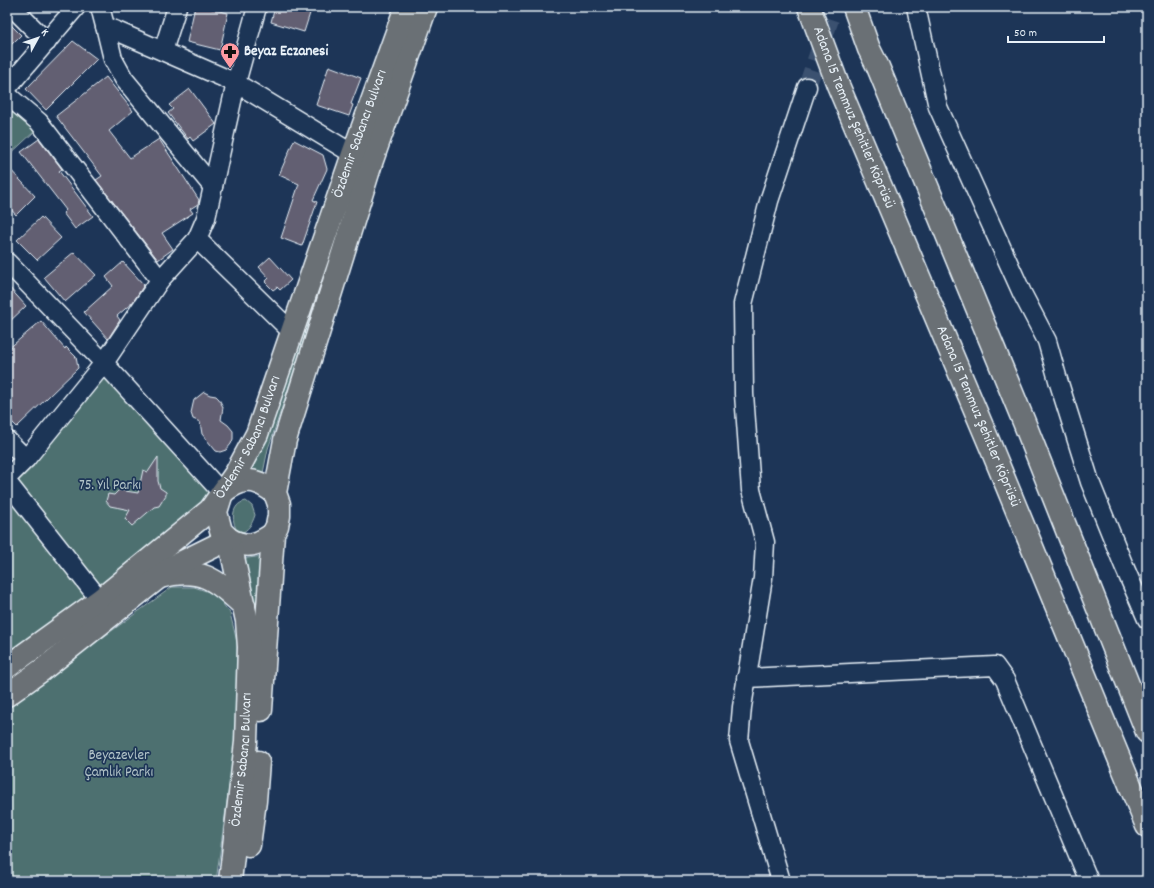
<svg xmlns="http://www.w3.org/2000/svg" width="1154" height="888" font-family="Dekko,sans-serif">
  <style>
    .green { fill: #4e6f70; stroke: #9bb0b4 }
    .building { fill: #625e72; stroke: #e8f1f8 }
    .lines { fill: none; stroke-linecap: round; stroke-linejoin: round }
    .minor-tunnel { stroke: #3b516f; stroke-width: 18; stroke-dasharray: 18 9; stroke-linecap: butt }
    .minor-casing { stroke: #e8f1f8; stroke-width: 21 }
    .major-casing { stroke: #e8f1f8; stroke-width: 25 }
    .highway-casing { stroke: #e8f1f8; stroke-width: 25 }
    .minor { stroke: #1d3557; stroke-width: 18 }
    .major { stroke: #6a7074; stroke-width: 22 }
    .highway { stroke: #6a7074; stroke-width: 22 }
    .labels { text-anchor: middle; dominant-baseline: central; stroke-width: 3.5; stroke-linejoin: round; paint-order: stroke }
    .poi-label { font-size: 15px; font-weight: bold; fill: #e8f1f8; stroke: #1d3557; text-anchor: start }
    .street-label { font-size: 15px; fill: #e8f1f8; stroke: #1d3557 }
    .park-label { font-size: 15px; fill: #b2c4c8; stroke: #1d3557 }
  </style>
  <rect width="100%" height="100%" fill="#1d3557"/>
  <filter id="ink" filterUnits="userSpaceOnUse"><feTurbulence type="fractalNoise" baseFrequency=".025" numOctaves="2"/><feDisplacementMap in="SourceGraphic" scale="8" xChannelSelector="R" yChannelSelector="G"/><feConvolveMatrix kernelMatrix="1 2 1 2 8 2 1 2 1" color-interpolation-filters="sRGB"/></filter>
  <g filter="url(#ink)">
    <g class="green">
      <path d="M7,97l28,34 -28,26z"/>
      <path d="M374,117l-39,130 -67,202 -6,29 -15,-4z"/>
      <path d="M104,363l118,130 -215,174v-189z"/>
      <path d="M246,501l6,5 3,9c-3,9 -6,15 -16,19 -8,-11 -9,-30 7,-33z"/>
      <path d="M263,556l-17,251 -5,-248z"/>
      <path d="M172,587h22l21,7 15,19 7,29 -1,95 -20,144h-209v-174z"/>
    </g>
    <g class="building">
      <path d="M195,7h9l24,6 -8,37 -33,-8z"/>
      <path d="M275,7h37l-8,25 -33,-10z"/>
      <path d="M7,21l14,14 -14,14z"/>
      <path d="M73,41l24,18 -51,51 -20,-21z"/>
      <path d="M329,66l32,12 -10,26 2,1 -4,11 -33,-11z"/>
      <path d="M106,77l27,34 -24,20 21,27 29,-19 40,61 -1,4 -8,5 3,4 -31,20 11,16 -15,11 -62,-80 6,-4 -46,-60z"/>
      <path d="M190,89l26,35 -23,17 -3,-4 -2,2 -20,-26 5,-4 -4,-4z"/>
      <path d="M39,139l23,30 -3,2 34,45 -18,13 -12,-16 3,-3 -45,-58z"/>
      <path d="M294,140l29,15 4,14 -14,31 4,2 -15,44 -21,-8 18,-54 -20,-9z"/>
      <path d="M7,166l28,30 -19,19 -9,-10z"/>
      <path d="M41,217l20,21 -24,22 -20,-20z"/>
      <path d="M74,252l22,23 -31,27 -21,-25z"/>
      <path d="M270,257l21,23 -11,10 -3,-3 -4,3 -8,-8 4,-4 -10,-11z"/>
      <path d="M123,262l21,23 -11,17 -16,14 3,4 -12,19 -24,-27 29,-26 -7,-9z"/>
      <path d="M7,285l19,21 -19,18z"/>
      <path d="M41,321l24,28 1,-2 10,10 2,11 -61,59 -10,-10v-67z"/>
      <path d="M204,392l6,3 6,1 3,3 4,8 -2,13 7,5 5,6v8l-2,5 -5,6 -6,2 -4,-1 -14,-17 -2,-12 -7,-3 -2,-6 2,-9 1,-4z"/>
      <path d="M158,457v24l2,7 6,4v3l-7,11 -5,1 -22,19 -7,-7 5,-9 -20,-4 -4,-5 2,-7 6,1 5,-5 19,3 5,-23 5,2z"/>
    </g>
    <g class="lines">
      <path class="minor-tunnel" d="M807,87l27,-80"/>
      <defs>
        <g id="minor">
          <path d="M12,7l35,35"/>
          <path d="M100,7l5,19 131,57 117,71"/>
          <path d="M916,7l22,100 84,186 25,48 11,39 32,102 34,84 23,53"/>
          <path d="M105,26l8,33 11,20 89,108"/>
          <path d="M163,51l14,-44"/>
          <path d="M7,88l69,-81"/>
          <path d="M7,95l32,27 121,158"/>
          <path d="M197,239l95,93"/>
          <path d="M7,262l97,101 118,130"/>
          <path d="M7,440l19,19"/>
          <path d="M7,478l19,-19 78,-96 56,-83 37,-41 9,-21 30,-135 21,-76"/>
          <path d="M7,482l93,118"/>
          <path d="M746,678l249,-12 10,14 84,201"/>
          <path d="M781,881l-42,-140 3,-34 21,-129 2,-36 -14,-52 -7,-96 -1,-90 26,-103 38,-114"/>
        </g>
        <g id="major">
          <path id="s1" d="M809,7l29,78 152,360 157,381"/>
          <path d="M854,7l15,42 9,18 146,355 123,310"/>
          <path d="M223,492c20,-15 32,-15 52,1"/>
          <path d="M229,539c18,10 28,6 44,-5"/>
          <path d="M160,577c40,-11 56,2 84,29"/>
          <path d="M261,710l12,-176 4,-8 2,-10v-12l-4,-11 10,-53 87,-280 54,-153"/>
          <path d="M249,845l6,-44 3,-39"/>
          <path id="s2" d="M230,881l16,-139 3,-95 -2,-26 -18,-82 -8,-8 -5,-19 6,-19 14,-20 21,-39 96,-280 53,-147"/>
        </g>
        <g id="highway">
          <path d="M7,667l93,-67 110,-90 12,-17"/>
          <path d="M7,695l35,-25 130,-103 57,-28"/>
        </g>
      </defs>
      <use href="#minor" class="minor-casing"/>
      <use href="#major" class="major-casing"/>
      <use href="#highway" class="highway-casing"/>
      <use href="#minor" class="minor"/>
      <use href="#major" class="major"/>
      <use href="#highway" class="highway"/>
    </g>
  </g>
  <defs>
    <symbol id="pharmacy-pin" viewBox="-11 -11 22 30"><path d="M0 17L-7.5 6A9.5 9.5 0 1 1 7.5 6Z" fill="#ff9aa2" stroke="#1d3557"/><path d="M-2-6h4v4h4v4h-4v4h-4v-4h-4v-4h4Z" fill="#111"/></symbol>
  </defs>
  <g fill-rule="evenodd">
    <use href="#pharmacy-pin" x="219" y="41" width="22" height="30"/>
  </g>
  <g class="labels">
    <g class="poi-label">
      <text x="244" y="52">Beyaz Eczanesi</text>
    </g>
    <g class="street-label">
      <text stroke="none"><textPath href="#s1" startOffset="119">Adana 15 Temmuz Şehitler Köprüsü</textPath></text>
      <text stroke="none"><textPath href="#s2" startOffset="782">Özdemir Sabancı Bulvarı</textPath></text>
      <text stroke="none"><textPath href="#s1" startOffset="443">Adana 15 Temmuz Şehitler Köprüsü</textPath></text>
      <text stroke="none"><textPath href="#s2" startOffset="458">Özdemir Sabancı Bulvarı</textPath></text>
      <text stroke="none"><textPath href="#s2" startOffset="122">Özdemir Sabancı Bulvarı</textPath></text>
    </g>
    <g class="park-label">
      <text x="110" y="486">75. Yıl Parkı</text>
      <text x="119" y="756">Beyazevler<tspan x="119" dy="17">Çamlık Parkı</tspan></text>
    </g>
  </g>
  <rect width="1154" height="888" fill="none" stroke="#1d3557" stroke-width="24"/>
  <rect x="12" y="12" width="1130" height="864" fill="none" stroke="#e8f1f8" stroke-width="1.5" filter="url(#ink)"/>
  <g transform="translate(38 38) rotate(50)" stroke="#1d3557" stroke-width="3" paint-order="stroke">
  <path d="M0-3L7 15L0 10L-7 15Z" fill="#e8f1f8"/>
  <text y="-6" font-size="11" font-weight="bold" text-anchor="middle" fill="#e8f1f8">K</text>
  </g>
  <path d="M1008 36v6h96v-6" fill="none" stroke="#e8f1f8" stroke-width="2"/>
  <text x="1014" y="36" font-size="12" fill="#e8f1f8" stroke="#1d3557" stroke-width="3" paint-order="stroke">50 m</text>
</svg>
